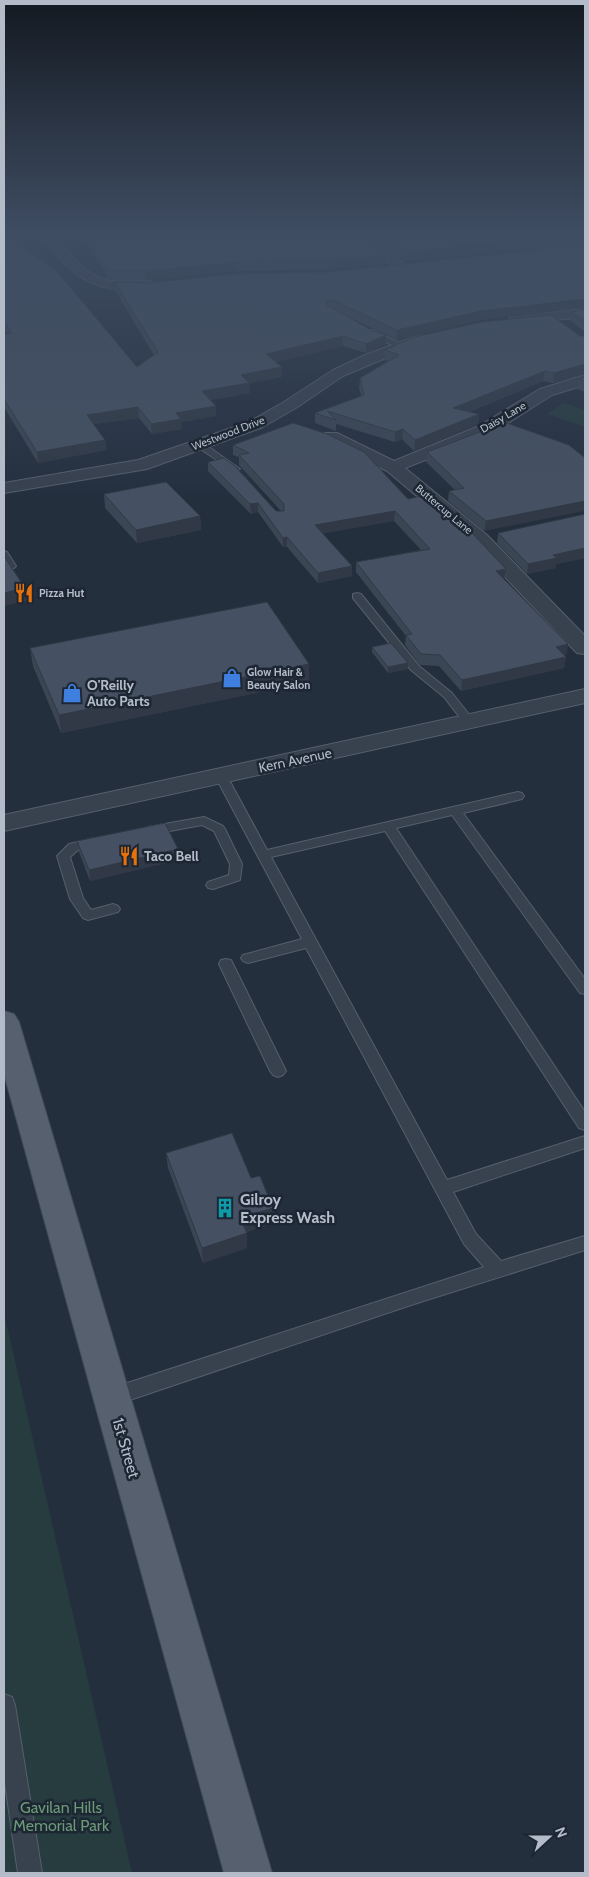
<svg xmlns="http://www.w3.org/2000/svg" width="589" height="1877" font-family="Cabin,sans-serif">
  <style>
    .green { fill: #263c3f }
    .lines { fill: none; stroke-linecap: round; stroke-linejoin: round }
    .service-casing { stroke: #565f6c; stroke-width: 2 }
    .minor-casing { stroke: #565f6c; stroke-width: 2 }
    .tertiary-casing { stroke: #565f6c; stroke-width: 2 }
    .primary-casing { stroke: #414a57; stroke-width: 2 }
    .service { fill: #38414e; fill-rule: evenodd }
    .minor { fill: #38414e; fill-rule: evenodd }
    .tertiary { fill: #38414e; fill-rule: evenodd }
    .primary { fill: #56606e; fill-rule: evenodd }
    .wall { fill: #3b4654; fill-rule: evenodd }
    .shaded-wall { fill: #303945 }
    .building { fill: #455162; stroke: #303945 }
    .labels { text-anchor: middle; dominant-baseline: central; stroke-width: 5; stroke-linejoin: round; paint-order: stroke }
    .far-street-label { font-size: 11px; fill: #b4bcc9; stroke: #1d2633 }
    .far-poi-label { font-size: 11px; font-weight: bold; fill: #b4bcc9; stroke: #1d2633; text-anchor: start }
    .poi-label { font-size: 14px; font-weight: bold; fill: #b4bcc9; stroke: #1d2633; text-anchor: start }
    .street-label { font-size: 14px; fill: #b4bcc9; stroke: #1d2633 }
    .near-poi-label { font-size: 16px; font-weight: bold; fill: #b4bcc9; stroke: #1d2633; text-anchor: start }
    .near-street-label { font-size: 16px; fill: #b4bcc9; stroke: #1d2633 }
    .near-park-label { font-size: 16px; fill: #6b9a76; stroke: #1d2633 }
  </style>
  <rect width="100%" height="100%" fill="#242f3e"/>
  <g class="green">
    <path d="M564,403l21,7v17l-38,-13z"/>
    <path d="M4,1313l128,560h-128z"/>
  </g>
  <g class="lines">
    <defs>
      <g id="service">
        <path d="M366,330h6l32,15 -7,2 -31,-13z"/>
        <path d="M196,442h6l38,27 -7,2 -37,-25z"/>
        <path d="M4,551l3,1 9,14 -2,2 -3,1c-8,-2 -8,-11 -7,-18z"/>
        <path d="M357,593l4,1 58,72 33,27 23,29 -2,2h-8l-21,-27 -33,-27 -58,-72v-4z"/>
        <path d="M221,772l6,4 40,74 251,-58 4,1 2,3 -2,3 -59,14 122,166v15l-5,-1 -128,-178 -56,13 189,284v18l-6,-2 -194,-297 -114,26 176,323 138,-44v12l-132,44 23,42 25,27 84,-25v14l-174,55 -299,101 -7,-3 -2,-6 2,-6 7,-3 372,-121 -20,-23 -158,-296 -58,15 -5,-2 -2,-3 2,-3 59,-16 -87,-163z"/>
        <path d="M204,817l19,9 2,3 17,35 -2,16 -27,9 -5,-1 -2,-3 2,-3 21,-7 1,-11 -16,-33 -12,-6 -54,10 -6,-4 6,-4z"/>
        <path d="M95,838l6,4 -2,3 -21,5 -8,7 13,41 8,12 22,-6 5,2 2,3 -2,3 -30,8 -5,-2 -13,-19 -13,-43 12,-12z"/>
        <path d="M226,959l5,1 2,4 53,107 -3,4 -5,2 -5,-2 -3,-4 -51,-107 2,-4z"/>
        <path d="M4,1694l8,3 3,8 27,168h-24l-14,-96z"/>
      </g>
      <g id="minor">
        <path d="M43,237h12c14,16 29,37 51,43 12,4 47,-3 54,5 -5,6 -15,5 -22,5 -45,3 -70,-17 -95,-53z"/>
        <path d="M357,237h13l40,31 -2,3h-10z"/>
        <path d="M520,237h14l24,16 -6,4 -5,-1z"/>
        <path d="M585,309v8l-70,7 -5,-1 -2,-3 2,-3 5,-1z"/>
        <path d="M419,335l5,1 2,3 -2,3 -81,34 -47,32 -35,20 -114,41 -143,24v-10l134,-23 111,-38 35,-20 49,-32 32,-15z"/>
        <path d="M585,375v10l-33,10 -61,39 -86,34 82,67 98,101v18l-8,-1 -104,-110 -86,-72 -62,-30 -2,-4 2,-4h12l57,28 85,-35 61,-37z"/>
      </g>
      <path id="tertiary" d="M585,689v14l-581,128v-16z"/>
      <path id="primary" d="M4,1011l10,3 5,8 253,851h-48l-220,-799z"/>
    </defs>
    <use href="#service" class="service-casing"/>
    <use href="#minor" class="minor-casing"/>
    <use href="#tertiary" class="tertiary-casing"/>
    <use href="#primary" class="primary-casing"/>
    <use href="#service" class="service"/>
    <use href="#minor" class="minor"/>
    <use href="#tertiary" class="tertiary"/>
    <use href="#primary" class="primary"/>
  </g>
  <g class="wall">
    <path d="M4,236l133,131 17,-12 -38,-63 -1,-10 32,1 183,-11 151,48 -84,20 -11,-5v9l-20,9 -23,-7 -67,16 6,5v10l-33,6 1,10 -40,7 6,6v10l-35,6 1,7 -30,5 -13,-16 -45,6 11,16 1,10 -68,13 -34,-56v-73h3l-3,-6zM344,315l28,13 14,7 -15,-5z"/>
    <path d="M77,236h287l23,19 -1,9 -56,5 -93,2 -90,9h-29l-10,-1 -21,-37 -6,1z"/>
    <path d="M372,236h213v7l-179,18z"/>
    <path d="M585,309v23l-14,-11 1,-9z"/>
    <path d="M580,336h5v38l-32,9 -10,-2 -74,31 10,2 -1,10 -64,27 -12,-12 -7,3 -59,-18v7l-21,-8v-10l46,-17 -2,-8 1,-10 28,-17 -4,-1 1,-10z"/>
    <path d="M585,377v15l-8,-3 1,-10z"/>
    <path d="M233,445l175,54 98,70 -2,10 63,75 -3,1 2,2 -2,11 -103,23 -22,-25 -19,-1 -15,-20 1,-9 -50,-64v-10l65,-12 -27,-29 -71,12 29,43 -34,7 -31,-36h-4l-25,-35 -7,2 -43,-43v-9l68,49h5l-42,-46v-8l-6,-2z"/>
    <path d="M427,452l158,6 -101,73 -36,-30 1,-10 6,-1 -29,-28z"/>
    <path d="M104,494l96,22 1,14 -64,13 -32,-35z"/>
    <path d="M585,514v44l-29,6 -1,4 -28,6 -30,-31 1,-10z"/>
    <path d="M372,647l36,22 -20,4 -16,-21z"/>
    <path d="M30,648l279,16v18l-248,51 -28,-67z"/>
    <path d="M77,841l101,8v11l-88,21 -11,-29z"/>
    <path d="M166,1153l85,25 23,45 -28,9 1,16 -44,15 -35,-95z"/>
  </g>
  <g class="shaded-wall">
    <path d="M80,236h6l1,6 -6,1z"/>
    <path d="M557,236h28v6l-179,19v-9z"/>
    <path d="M387,255l-1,9 -56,5v-9z"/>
    <path d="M237,262v9l-90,9 -1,-9z"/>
    <path d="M585,299v9l-104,12 -84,20v-10l84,-19z"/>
    <path d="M386,335v9l-20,9v-9z"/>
    <path d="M343,336v10l-76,18 -1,-10z"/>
    <path d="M585,364v10l-32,9 1,-10z"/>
    <path d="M282,367v10l-33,6 1,10 -48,8v-10l39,-16z"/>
    <path d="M545,371l-2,10 -90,37v-10z"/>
    <path d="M216,406v10l-35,6 1,7 -30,5 -1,-10 25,-11z"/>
    <path d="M138,407l1,11 -51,7 -1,-10z"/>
    <path d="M479,414l-1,10 -64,27 1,-11z"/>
    <path d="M403,429l-1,10 -7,3v-10z"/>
    <path d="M105,440l1,10 -68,13 -1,-11z"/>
    <path d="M585,501v10l-101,20 2,-10z"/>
    <path d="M258,503v9l-7,2 -1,-10z"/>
    <path d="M395,511l-1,10 -79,14v-10z"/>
    <path d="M200,516l1,14 -64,13 -1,-13z"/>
    <path d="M287,537v10h-4v-9z"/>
    <path d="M585,548v10l-29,6 -1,4 -28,6 1,-10 25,-9z"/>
    <path d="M352,566v10l-34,7v-10z"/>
    <path d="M506,569l-2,10 -9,2 1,-10z"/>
    <path d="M25,588l2,13 -23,5v-13z"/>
    <path d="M568,644l-1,10 -13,3 2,-10z"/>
    <path d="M566,657l-2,11 -103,23 1,-11z"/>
    <path d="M408,663v6l-20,4v-6z"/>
    <path d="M309,664v18l-248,51 -2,-18z"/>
    <path d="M178,849v11l-88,21 -1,-11z"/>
    <path d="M273,1208l1,15 -33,10 -1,-15z"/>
    <path d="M247,1233v15l-44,15 -1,-15z"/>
  </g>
  <g class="building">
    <path d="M4,236h2l49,33 82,98 21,-15 -43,-70 32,1 90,-9 93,-2 255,-27v54l-104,12 -84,19 -64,-30h-5l-2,2 1,3 44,25 15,5 -20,9 -23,-8 -77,18 16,13 -41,8 8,8 -47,8 14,15 -40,7 5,6 -30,5 -13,-17 -51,8 18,25 -68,12 -33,-53v-65l8,-1 -8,-12z"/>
    <path d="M87,236h277l23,19 -57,5 -93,2 -91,9h-29l-9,-1z"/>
    <path d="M384,236h173l-151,16z"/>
    <path d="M585,309v12l-13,-9z"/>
    <path d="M551,315l29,21h5v28l-31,9 -9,-2 -92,37 26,6 -64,26 -12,-11 -8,3 -68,-21 9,9 -21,-7 49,-18 -4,-17 39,-23 -14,-5 29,-13 68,-15z"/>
    <path d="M585,377v4l-7,-2z"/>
    <path d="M501,421l68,24 16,13v43l-99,20 -37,-30 15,-3 -37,-36 66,-25z"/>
    <path d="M293,423l34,11 37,18 44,47 17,-4 48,39 33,35 -10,2 72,73 -12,3 10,10 -104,23 -22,-25 -19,-1 -15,-19 6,-1 -56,-72 74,-13 -35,-38 -80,14 37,41 -34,7 -31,-36 -4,1 -25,-35 -8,1 -42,-42 16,-4 10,7 42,46h8v-7l-45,-49 10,-2 -16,-8z"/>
    <path d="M166,482l34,34 -64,14 -32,-36z"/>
    <path d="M585,514v34l-32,7 4,3 -29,6 -30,-31z"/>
    <path d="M4,556l21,32 -21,5z"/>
    <path d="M267,602l42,62 -250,51 -29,-67z"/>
    <path d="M391,643l17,20 -20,4 -16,-20z"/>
    <path d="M165,823l13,26 -89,21 -12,-29z"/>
    <path d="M232,1133l19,45 9,-2 13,32 -33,10 7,15 -45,15 -36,-95z"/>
  </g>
  <linearGradient id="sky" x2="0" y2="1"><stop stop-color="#141a22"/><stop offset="0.47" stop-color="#3f4d63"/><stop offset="1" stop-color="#3f4d63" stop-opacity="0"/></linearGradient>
  <rect width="589" height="499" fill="url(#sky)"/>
  <defs>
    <symbol id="restaurant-bare" viewBox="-9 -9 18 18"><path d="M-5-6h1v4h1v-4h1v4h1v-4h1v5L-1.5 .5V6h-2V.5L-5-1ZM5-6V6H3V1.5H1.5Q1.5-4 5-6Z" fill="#e8710a" stroke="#1d2633" stroke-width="2.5" paint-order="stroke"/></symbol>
    <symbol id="shop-bare" viewBox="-9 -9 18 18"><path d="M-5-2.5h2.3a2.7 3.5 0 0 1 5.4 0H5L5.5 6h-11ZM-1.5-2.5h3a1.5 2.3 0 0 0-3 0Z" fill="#3f7fe0" stroke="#1d2633" stroke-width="2.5" paint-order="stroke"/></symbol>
    <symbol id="building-bare" viewBox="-9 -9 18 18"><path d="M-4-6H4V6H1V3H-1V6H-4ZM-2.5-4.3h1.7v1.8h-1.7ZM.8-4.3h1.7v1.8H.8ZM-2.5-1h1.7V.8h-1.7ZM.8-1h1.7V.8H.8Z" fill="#0f9aa8" stroke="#1d2633" stroke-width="2.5" paint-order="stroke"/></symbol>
  </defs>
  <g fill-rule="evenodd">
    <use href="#restaurant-bare" x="10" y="579" width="28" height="28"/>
    <use href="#shop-bare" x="218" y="664" width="28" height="28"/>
    <use href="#shop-bare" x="58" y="679" width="28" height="28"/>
    <use href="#restaurant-bare" x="115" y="842" width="28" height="28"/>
    <use href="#building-bare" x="211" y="1194" width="28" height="28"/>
  </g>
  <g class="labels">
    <g class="far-street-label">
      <text transform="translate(503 417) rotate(-30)">Daisy Lane</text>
      <text transform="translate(228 433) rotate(-21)">Westwood Drive</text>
      <text transform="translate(444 509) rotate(40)">Buttercup Lane</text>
    </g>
    <g class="far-poi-label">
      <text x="39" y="593">Pizza Hut</text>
      <text x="247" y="672">Glow Hair &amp;<tspan x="247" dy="13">Beauty Salon</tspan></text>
    </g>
    <g class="poi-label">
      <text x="87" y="685">O'Reilly<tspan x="87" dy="16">Auto Parts</tspan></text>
      <text x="144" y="856">Taco Bell</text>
    </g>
    <g class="street-label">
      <text transform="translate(295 760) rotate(-12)">Kern Avenue</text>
    </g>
    <g class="near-poi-label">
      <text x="240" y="1199">Gilroy<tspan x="240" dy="18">Express Wash</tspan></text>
    </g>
    <g class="near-street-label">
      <text transform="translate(126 1448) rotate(74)">1st Street</text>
    </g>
    <g class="near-park-label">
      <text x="61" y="1807">Gavilan Hills<tspan x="61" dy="18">Memorial Park</tspan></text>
    </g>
  </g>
  <rect width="589" height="1877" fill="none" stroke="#b4bcc9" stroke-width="10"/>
  <g transform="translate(549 1837) rotate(69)" stroke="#1d2633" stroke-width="4" paint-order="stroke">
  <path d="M0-4L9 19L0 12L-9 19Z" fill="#b4bcc9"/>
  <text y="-8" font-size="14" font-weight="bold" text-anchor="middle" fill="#b4bcc9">N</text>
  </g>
</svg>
